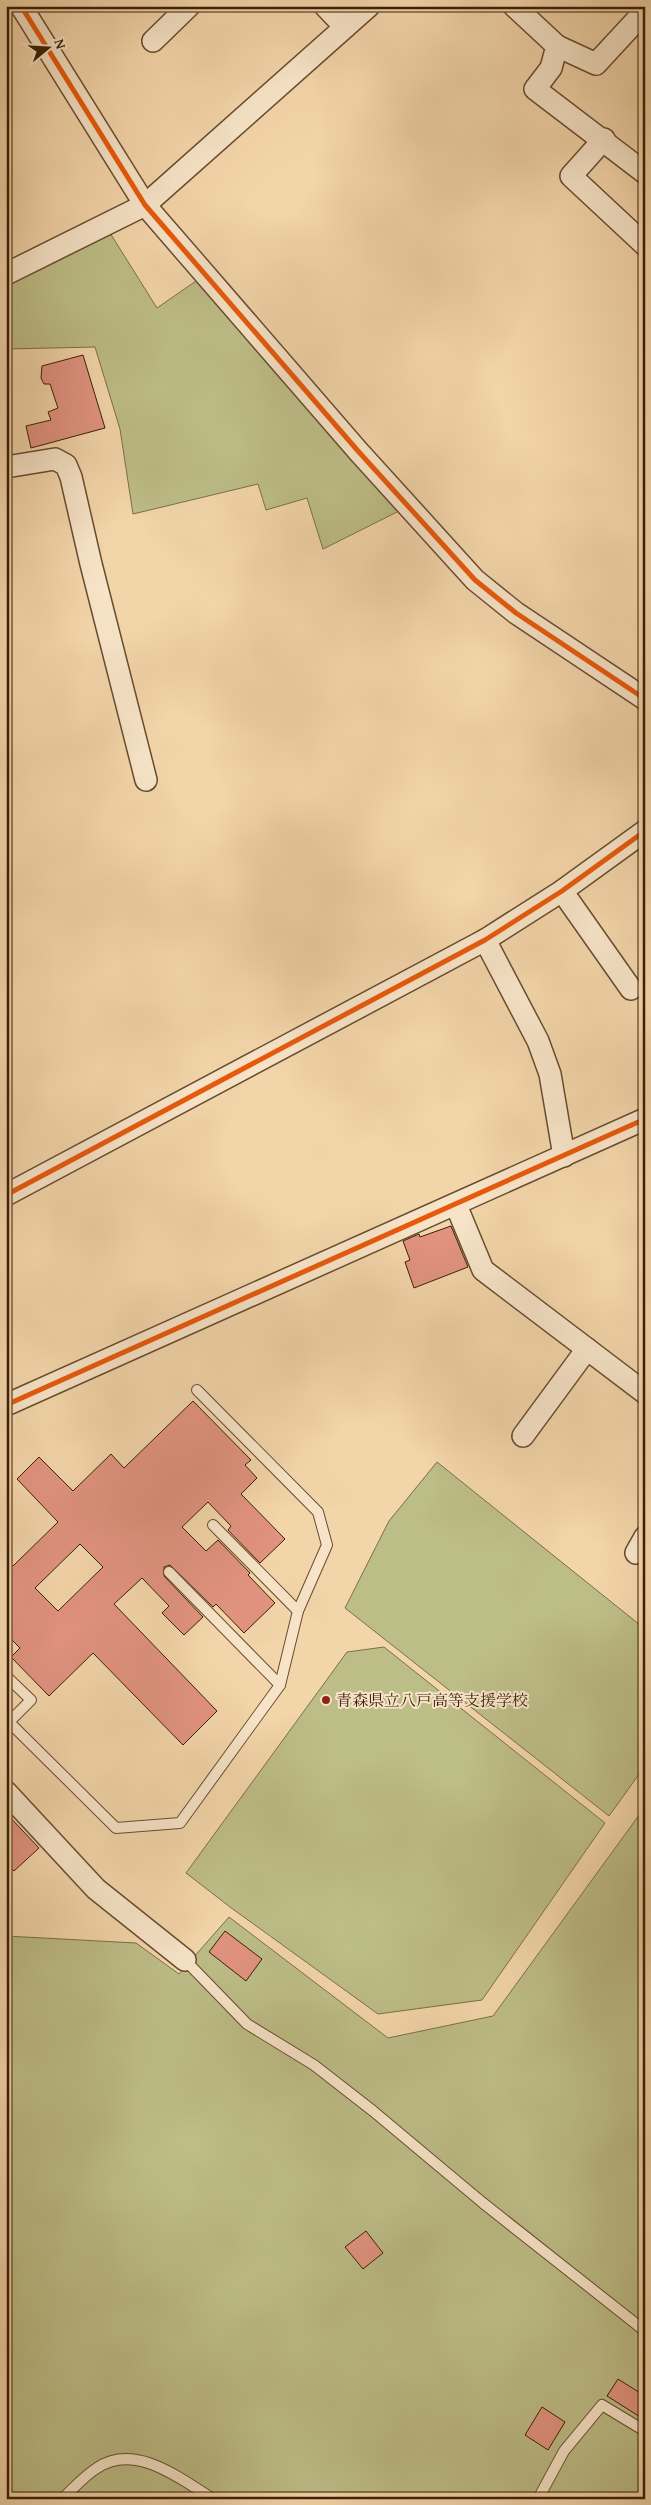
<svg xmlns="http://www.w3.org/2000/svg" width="651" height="2505" font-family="'Gentium Book Plus','Noto Serif JP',serif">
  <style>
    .green { fill: #bdbd87; stroke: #7c6e46 }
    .building { fill: #e19380; stroke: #3a1f05; fill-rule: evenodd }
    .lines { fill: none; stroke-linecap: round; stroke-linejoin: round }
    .service-casing { stroke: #684c2e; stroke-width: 12 }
    .minor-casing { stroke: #684c2e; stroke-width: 24 }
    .service { stroke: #f7e4c8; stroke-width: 10 }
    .minor { stroke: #f7e4c8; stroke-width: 21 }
    .cycleway-casing { stroke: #f7e4c8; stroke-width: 8 }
    .cycleway { stroke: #e8590c; stroke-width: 5 }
    .poi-dot { fill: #8f2418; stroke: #f7e4c8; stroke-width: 2 }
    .labels { text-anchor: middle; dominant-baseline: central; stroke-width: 4; stroke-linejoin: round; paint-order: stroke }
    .poi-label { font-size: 16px; fill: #3a1f05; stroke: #f7e4c8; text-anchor: start }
  </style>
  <rect width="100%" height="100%" fill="#f3d5aa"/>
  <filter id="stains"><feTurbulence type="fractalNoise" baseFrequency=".004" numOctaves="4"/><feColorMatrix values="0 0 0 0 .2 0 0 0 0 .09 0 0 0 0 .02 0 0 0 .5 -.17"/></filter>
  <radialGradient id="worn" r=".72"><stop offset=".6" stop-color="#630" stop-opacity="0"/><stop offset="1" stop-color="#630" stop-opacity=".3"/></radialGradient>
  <g class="green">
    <path d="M110,233l47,75 39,-27 207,228 -80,40 -16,-51 -41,12 -8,-26 -125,30 -13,-85 -25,-82 -89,2v-68z"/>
    <path d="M437,1462l208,167v137l-36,50 -264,-208 44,-87z"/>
    <path d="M384,1647l221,176 -123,177 -104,14 -148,-107 -44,-34 161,-221z"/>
    <path d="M645,1807v692h-639v-563l130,7 43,31 50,-57 159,121 105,-22z"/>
  </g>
  <g class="building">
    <path d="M83,355l22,73 -74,20 -5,-22 25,-6 -3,-8 10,-4 -8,-24h-6l-3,-6 1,-12z"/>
    <path d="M451,1226l17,41 -54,21 -9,-26 5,-2 -7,-19 16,-7 1,3z"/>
    <path d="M193,1401l58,59 -6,5 12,13 -16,16 44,45 -25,24 -32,-33 3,-4 -23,-24 -26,25 24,24 12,-11 32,33 -2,2 27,28 -31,30 -28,-29 -3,3 -43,-42 -6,2v9l39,41 -19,18 -22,-22 7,-7 -27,-28 -28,26 103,107 -34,34 -90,-92 -44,43 -38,-39 9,-9 -14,-14v-75l7,7 45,-44 -41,-43 22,-22 34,34 38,-37 13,14zM80,1544l23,23 -45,44 -23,-23z"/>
    <path d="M6,1813l33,35 -25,23 -8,-8z"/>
    <path d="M225,1931l37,28 -16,22 -37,-29z"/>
    <path d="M366,2231l17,22 -20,16 -18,-22z"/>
    <path d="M618,2379l27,17v24l-38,-24z"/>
    <path d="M542,2407l23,15 -17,28 -23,-15z"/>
  </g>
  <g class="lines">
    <defs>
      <g id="service">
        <path d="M213,1525l85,86"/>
        <path d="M169,1572l111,113"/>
        <path d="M6,1676l25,24 -25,25"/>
        <path d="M9,1722l107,106 64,-5 100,-138 18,-74 29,-66 -9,-33 -121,-122"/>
        <path d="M185,1960l62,64 67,41 59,46 110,92 162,128"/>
        <path d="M62,2499c11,-10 22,-23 35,-31 38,-26 84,11 116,31"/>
        <path d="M538,2499l26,-48 38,-46 43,26"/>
      </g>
      <g id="minor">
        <path d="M21,6l124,199 213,246 117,129 41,33 129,86"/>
        <path d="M325,6l20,21"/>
        <path d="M514,6l43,40 -6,22 -16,21 110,84"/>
        <path d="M153,41l36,-35"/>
        <path d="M557,46l39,18 49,-53"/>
        <path d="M604,139l-33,37 74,69"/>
        <path d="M6,274l139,-69 224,-199"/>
        <path d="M6,467l49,-8 11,6 5,12 20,87 55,216"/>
        <path d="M562,891l69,98"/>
        <path d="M485,940l53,101 12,33 14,82"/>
        <path d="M6,1195l479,-255 77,-49 83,-60"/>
        <path d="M456,1205l27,65 162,123"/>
        <path d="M6,1405l639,-286"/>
        <path d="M523,1436l64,-87"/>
        <path d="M636,1553l9,-16"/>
        <path d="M6,1792l90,97 89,71"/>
      </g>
    </defs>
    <use href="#service" class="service-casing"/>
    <use href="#minor" class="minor-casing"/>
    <use href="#service" class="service"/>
    <use href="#minor" class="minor"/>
    <defs>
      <g id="cycleway">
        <path d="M21,6l124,199 213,246 117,129 41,33 129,86"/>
        <path d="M6,1195l479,-255 77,-49 83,-60"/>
        <path d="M6,1405l639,-286"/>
      </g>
    </defs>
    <use href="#cycleway" class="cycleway-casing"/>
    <use href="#cycleway" class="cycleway"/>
  </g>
  <circle class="poi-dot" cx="326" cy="1700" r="5"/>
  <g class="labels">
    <g class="poi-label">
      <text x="336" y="1700">青森県立八戸高等支援学校</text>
    </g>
  </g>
  <rect width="651" height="2505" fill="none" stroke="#f3d5aa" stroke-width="25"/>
  <rect x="8" y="8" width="636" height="2490" fill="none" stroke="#3a1f05" stroke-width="2.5"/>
  <rect x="12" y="12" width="626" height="2480" fill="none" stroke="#3a1f05"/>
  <g transform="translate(48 48) rotate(72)" stroke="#f7e4c8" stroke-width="4" paint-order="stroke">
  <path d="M0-4L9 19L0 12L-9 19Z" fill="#3a1f05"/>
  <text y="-8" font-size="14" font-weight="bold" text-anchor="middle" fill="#3a1f05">N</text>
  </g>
  <rect width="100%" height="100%" filter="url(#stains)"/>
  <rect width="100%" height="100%" fill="url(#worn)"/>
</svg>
